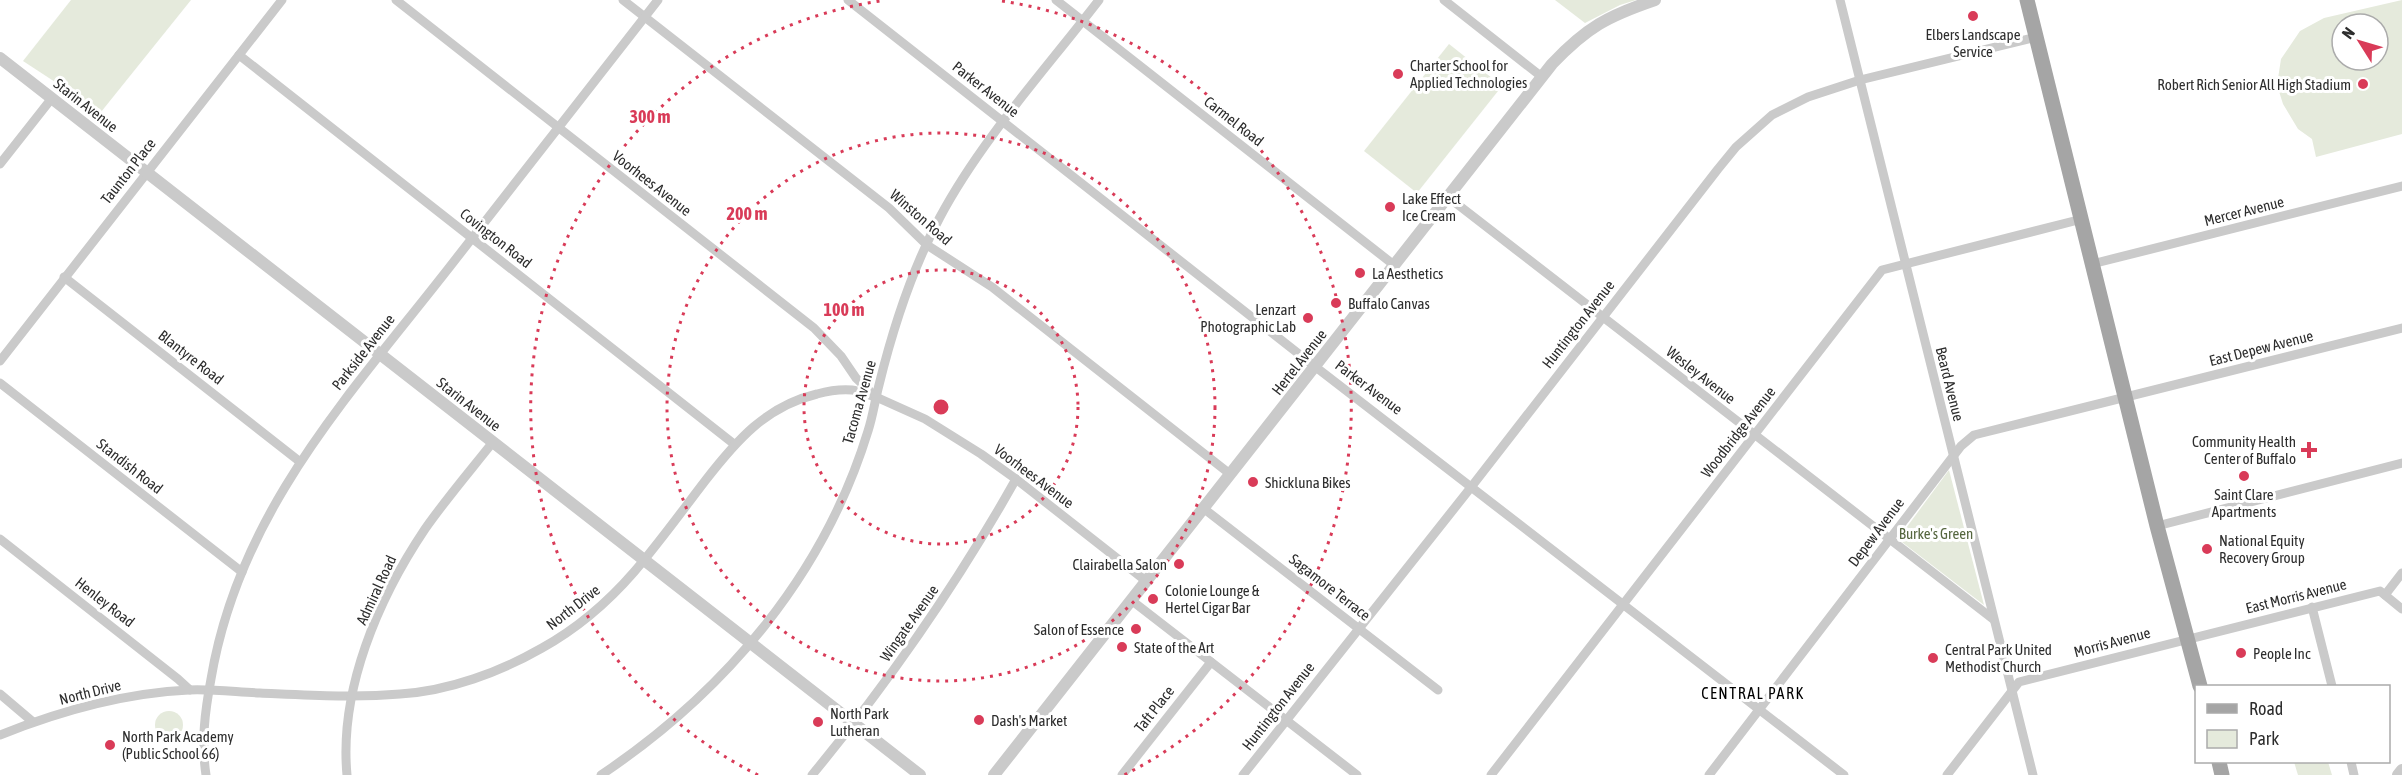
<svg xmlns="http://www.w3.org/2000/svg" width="2402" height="775" font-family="'Asap Condensed',sans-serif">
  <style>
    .green { fill: #e5eadc; fill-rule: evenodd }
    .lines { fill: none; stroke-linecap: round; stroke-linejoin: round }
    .minor { stroke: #cacaca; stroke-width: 9 }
    .tertiary { stroke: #cacaca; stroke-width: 12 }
    .primary { stroke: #a5a5a5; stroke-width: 15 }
    .ring { fill: none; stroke: #d93b58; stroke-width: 3; stroke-dasharray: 3 6 }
    .poi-dot { fill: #d93b58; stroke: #fff; stroke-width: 2 }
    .labels { text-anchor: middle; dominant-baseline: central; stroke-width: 6; stroke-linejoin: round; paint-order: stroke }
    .poi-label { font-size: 15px; fill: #2d2d2d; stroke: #fff; text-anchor: start }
    .street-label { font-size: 15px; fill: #2d2d2d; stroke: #fff }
    .park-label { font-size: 15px; fill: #55663e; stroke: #fff }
    .neighbourhood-label { font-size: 16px; letter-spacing: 1.5px; fill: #000; stroke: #fff }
    .centre { fill: #d93b58; stroke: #fff; stroke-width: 3 }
    .ring-label { font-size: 18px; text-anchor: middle; font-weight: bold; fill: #d93b58; stroke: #fff; stroke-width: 6; stroke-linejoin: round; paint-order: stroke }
  </style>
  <rect width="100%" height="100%" fill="#fff"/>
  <g class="green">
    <path d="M71,0h120l-90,112 -78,-51z"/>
    <path d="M1555,0h81l-16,5 -35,18z"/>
    <path d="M2402,0v134l-86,23 -4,-18 -14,-10 -15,-25 -6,-19 4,-26 19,-28 24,-13zM2342,24h36v36h-36z"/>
    <path d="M1449,44l53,42 -85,107 -53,-42z"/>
    <path d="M1949,470l35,135 -86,-66z"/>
    <circle cx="169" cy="725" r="14"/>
    <path d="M2294,762h34l4,13h-34z"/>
  </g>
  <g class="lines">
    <g class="minor">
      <path d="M396,0l418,328 27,28 15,22 20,19 49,22 56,35 35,25 130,102"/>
      <path d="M623,0l266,208 38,37 65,42 238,187"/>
      <path d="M848,0l456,358 540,417"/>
      <path d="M1056,0l338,265"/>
      <path d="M1444,0l98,77"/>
      <path d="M1840,0l193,775"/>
      <path d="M239,55l495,389"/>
      <path d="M0,164l52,-66"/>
      <path d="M1448,197l545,422"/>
      <path d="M2092,264l310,-78"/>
      <path d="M64,277l235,184"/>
      <path d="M0,361l282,-361"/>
      <path d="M0,383l242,189"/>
      <path d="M1203,508l235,182"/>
      <path d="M2157,526l245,-63"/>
      <path d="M0,539l178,140 12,11"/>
      <path d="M2385,595l17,-22"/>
      <path d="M1131,600l226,175"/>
      <path d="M2312,607l20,79"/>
      <path d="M0,694l33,28"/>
      <path d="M0,735c60,-24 124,-42 189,-45 24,-1 47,2 71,3 46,2 94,5 140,1 49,-3 100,-22 142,-46 36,-20 66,-46 92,-76 25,-29 48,-61 71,-91 31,-40 61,-75 112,-87 11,-3 24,-5 35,-4 8,1 16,5 24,7"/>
      <path d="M2351,762l3,13"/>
      <path d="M206,775c-5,-33 -1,-64 5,-96 28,-167 137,-282 237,-410 70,-90 140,-179 210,-269"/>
      <path d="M347,775c-8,-85 31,-176 78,-246 21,-30 45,-58 68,-87"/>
      <path d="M601,775c124,-83 223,-200 267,-344 5,-15 7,-31 11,-46 14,-57 33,-116 61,-168 41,-77 106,-148 159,-217"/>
      <path d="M812,775c77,-93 145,-191 204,-296"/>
      <path d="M1122,775l89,-113"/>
      <path d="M1243,775l229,-289 246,-317 18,-22 36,-32 36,-18 52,-17 177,-43"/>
      <path d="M1491,775l391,-505 200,-51"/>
      <path d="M1709,775l252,-329 13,-11 428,-107"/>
      <path d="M1947,775l72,-93 361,-91 22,18"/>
    </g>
    <g class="tertiary">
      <path d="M0,58l920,717"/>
      <path d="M994,775l558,-711c35,-37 56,-48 103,-64"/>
      <path d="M2398,775l4,-5"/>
    </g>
    <g class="primary">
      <path d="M2027,0l130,526 43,160"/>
      <path d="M2219,762l3,13"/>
    </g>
  </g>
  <g class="ring">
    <circle cx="941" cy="407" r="137"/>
    <circle cx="941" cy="407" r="274"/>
    <path d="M758 775A411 411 0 0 1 880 1M1002 1A411 411 0 0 1 1124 775"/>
  </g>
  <g class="poi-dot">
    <circle cx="1973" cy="16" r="6"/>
    <circle cx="1398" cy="74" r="6"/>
    <circle cx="2363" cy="84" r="6"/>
    <circle cx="1390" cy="207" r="6"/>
    <circle cx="1360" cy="273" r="6"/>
    <circle cx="1336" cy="303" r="6"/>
    <circle cx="1308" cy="318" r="6"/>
    <path d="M2306 441h6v6h6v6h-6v6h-6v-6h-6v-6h6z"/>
    <circle cx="2244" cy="476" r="6"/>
    <circle cx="1253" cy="482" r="6"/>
    <circle cx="2207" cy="549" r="6"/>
    <circle cx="1179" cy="564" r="6"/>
    <circle cx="1153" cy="599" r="6"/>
    <circle cx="1136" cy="629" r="6"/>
    <circle cx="1122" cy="647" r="6"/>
    <circle cx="2241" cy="653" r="6"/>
    <circle cx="1933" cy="658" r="6"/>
    <circle cx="979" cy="720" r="6"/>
    <circle cx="818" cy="722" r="6"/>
    <circle cx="110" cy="745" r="6"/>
  </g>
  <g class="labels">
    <g class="poi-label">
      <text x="1973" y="34" text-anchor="middle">Elbers Landscape<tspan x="1973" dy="17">Service</tspan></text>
      <text x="1410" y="65">Charter School for<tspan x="1410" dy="17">Applied Technologies</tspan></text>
      <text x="2351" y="84" text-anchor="end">Robert Rich Senior All High Stadium</text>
      <text x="1402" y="198">Lake Effect<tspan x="1402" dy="17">Ice Cream</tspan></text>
      <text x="1372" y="273">La Aesthetics</text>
      <text x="1348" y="303">Buffalo Canvas</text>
      <text x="1296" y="309" text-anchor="end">Lenzart<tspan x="1296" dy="17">Photographic Lab</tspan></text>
      <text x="2296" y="441" text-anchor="end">Community Health<tspan x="2296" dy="17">Center of Buffalo</tspan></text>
      <text x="1265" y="482">Shickluna Bikes</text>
      <text x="2244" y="494" text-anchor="middle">Saint Clare<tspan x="2244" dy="17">Apartments</tspan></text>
      <text x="2219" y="540">National Equity<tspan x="2219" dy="17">Recovery Group</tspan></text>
      <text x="1167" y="564" text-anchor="end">Clairabella Salon</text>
      <text x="1165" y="590">Colonie Lounge &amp;<tspan x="1165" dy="17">Hertel Cigar Bar</tspan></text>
      <text x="1124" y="629" text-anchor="end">Salon of Essence</text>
      <text x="1134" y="647">State of the Art</text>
      <text x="1945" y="649">Central Park United<tspan x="1945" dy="17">Methodist Church</tspan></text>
      <text x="2253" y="653">People Inc</text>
      <text x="830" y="713">North Park<tspan x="830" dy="17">Lutheran</tspan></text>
      <text x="991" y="720">Dash's Market</text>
      <text x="122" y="736">North Park Academy<tspan x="122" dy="17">(Public School 66)</tspan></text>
    </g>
    <g class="street-label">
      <text transform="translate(986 89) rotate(38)">Parker Avenue</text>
      <text transform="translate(86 105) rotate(38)">Starin Avenue</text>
      <text transform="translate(1234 121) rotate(38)">Carmel Road</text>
      <text transform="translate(128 171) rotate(-52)">Taunton Place</text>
      <text transform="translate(652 183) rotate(38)">Voorhees Avenue</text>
      <text transform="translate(2244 211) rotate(-14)">Mercer Avenue</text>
      <text transform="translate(921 217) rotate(41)">Winston Road</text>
      <text transform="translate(496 238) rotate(38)">Covington Road</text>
      <text transform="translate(1578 324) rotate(-52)">Huntington Avenue</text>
      <text transform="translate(2261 348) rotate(-14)">East Depew Avenue</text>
      <text transform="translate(363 352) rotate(-52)">Parkside Avenue</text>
      <text transform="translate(191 357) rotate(38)">Blantyre Road</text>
      <text transform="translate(1299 362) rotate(-52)">Hertel Avenue</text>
      <text transform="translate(1701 375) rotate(38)">Wesley Avenue</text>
      <text transform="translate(1950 384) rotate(76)">Beard Avenue</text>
      <text transform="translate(1369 387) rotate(37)">Parker Avenue</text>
      <text transform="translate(859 402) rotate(-74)">Tacoma Avenue</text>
      <text transform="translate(469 404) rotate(38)">Starin Avenue</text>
      <text transform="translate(1738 432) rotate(-52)">Woodbridge Avenue</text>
      <text transform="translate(130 466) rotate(38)">Standish Road</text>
      <text transform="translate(1034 476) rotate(37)">Voorhees Avenue</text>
      <text transform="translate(1876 532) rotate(-53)">Depew Avenue</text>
      <text transform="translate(1330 587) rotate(38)">Sagamore Terrace</text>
      <text transform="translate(376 590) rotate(-65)">Admiral Road</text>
      <text transform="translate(2296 596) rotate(-14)">East Morris Avenue</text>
      <text transform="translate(105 602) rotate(38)">Henley Road</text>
      <text transform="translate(573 607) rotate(-38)">North Drive</text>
      <text transform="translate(909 623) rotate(-55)">Wingate Avenue</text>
      <text transform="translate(2112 642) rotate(-15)">Morris Avenue</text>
      <text transform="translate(90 692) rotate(-14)">North Drive</text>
      <text transform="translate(1278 706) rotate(-52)">Huntington Avenue</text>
      <text transform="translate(1154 709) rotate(-52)">Taft Place</text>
    </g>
    <g class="park-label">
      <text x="1936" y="533">Burke's Green</text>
    </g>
    <g class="neighbourhood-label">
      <text x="1753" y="693">CENTRAL PARK</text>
    </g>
  </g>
  <circle cx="941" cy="407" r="9" class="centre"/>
  <g class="ring-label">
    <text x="650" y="123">300 m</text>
    <text x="747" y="220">200 m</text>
    <text x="844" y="316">100 m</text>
  </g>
  <rect x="2195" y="685" width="195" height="78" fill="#ffffff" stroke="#ababab" stroke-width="1.5"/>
  <rect x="2207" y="704" width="30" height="9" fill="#a5a5a5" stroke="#ababab" stroke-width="1.5"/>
  <text x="2249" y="715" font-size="18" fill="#2d2d2d">Road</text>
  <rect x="2207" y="730" width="30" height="18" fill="#e5eadc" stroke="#ababab" stroke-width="1.5"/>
  <text x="2249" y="745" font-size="18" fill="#2d2d2d">Park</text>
  <g transform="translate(2360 42) rotate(307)"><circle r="28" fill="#ffffff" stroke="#ababab" stroke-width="1.5"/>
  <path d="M0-4.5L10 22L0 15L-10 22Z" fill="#d93b58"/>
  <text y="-9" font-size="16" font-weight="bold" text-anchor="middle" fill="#2d2d2d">N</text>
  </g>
</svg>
